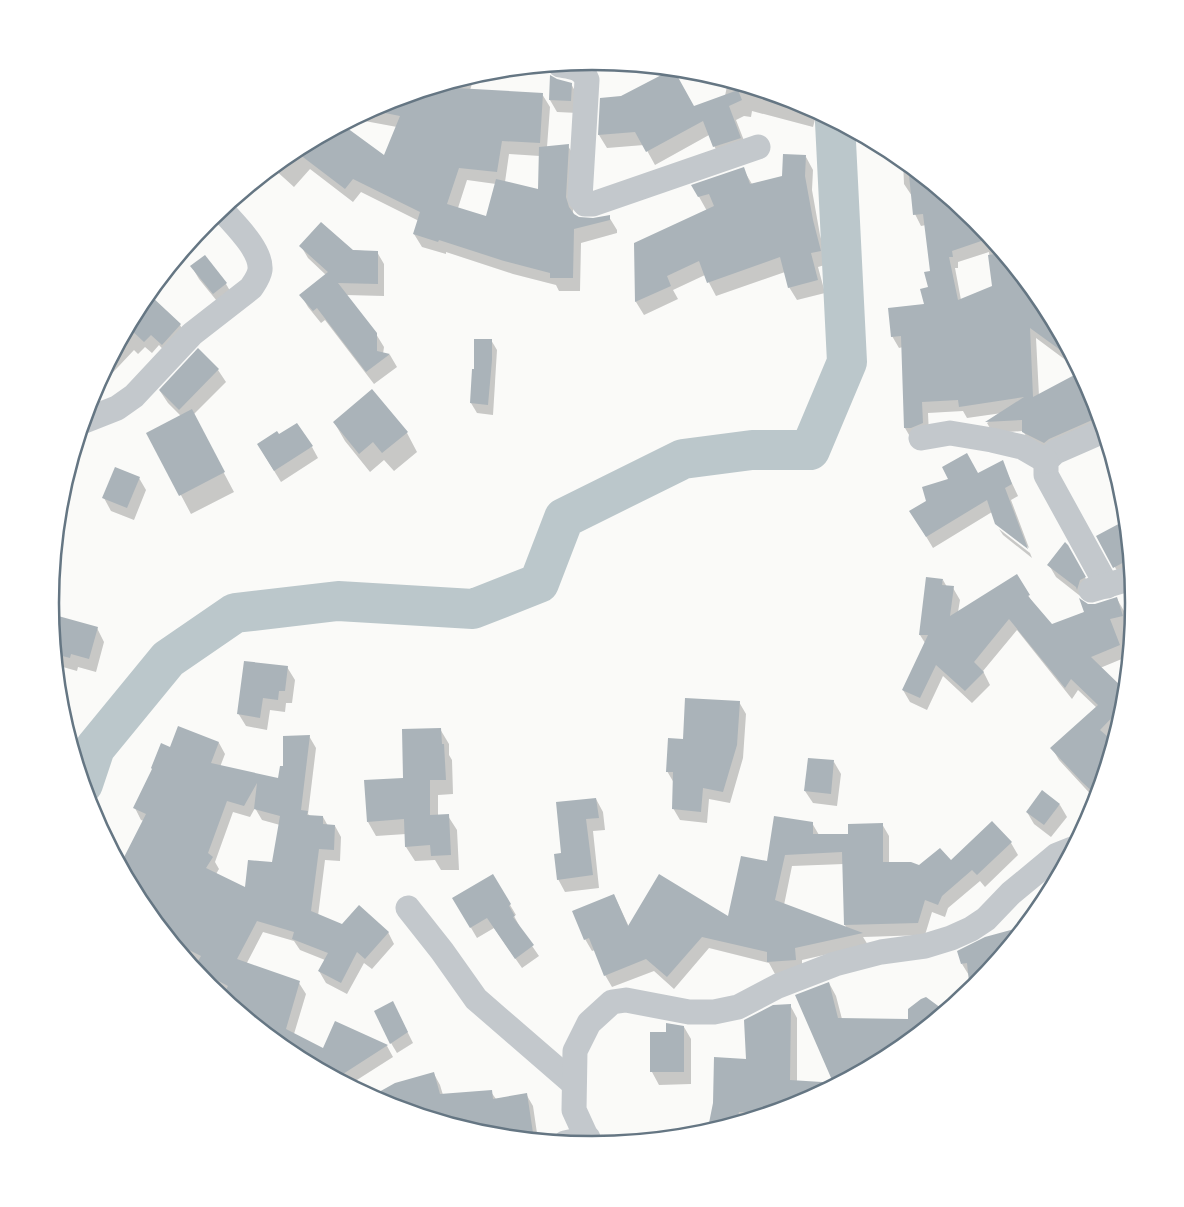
<svg xmlns="http://www.w3.org/2000/svg" width="1184" height="1207" font-family="'Alegreya Sans',sans-serif">
  <style>
    .shadow { fill: #0003; fill-rule: evenodd }
    .lines { fill: none; stroke-linecap: round; stroke-linejoin: round }
    .river { stroke: #bbc7cb; stroke-width: 40 }
    .building { fill: #aab3b9; fill-rule: evenodd }
    .minor { stroke: #c3c8cc; stroke-width: 25 }
    .rim { fill: none; stroke: #657683; stroke-width: 2.5 }
  </style>
  <rect width="100%" height="100%" fill="#fafaf8"/>
  <g class="shadow">
    <path d="M596,62l-4,7 -20,-6 20,-1z"/>
    <path d="M475,75l-5,15 72,4 8,13 -3,40 21,-1 8,13 -3,53 1,4 5,2 14,2 16,-3 8,13v3l-36,10 -1,48h-21l-3,-6 -43,-11 -67,-22v2l-24,-7 -8,-13 5,-13 -58,-29 -8,10 -43,-33 -16,18 -21,-19 18,-15 51,-27 42,31 13,-30 -43,-8 31,-16zM509,154l31,2 -1,35 -34,-9zM467,180l29,4 -9,34 -29,-10z"/>
    <path d="M728,81l72,22 17,9 -4,15 -61,-16 -1,6 -7,-1 -8,4 12,31 -27,9 -12,-25 -54,30 -11,-20 -37,3 -8,-13 3,-36 92,8 31,-11z"/>
    <path d="M571,84l7,12v17l-21,-1 -7,-12z"/>
    <path d="M806,157l7,13 -1,20 8,45 8,29 -10,3 7,26 -28,7 -8,-13 -4,-15 -69,24 -11,-21 -32,15 5,9 -34,16 -8,-13 -1,-58 72,-33 -14,-25 50,-17 9,15 31,-7z"/>
    <path d="M903,161l72,59 68,83 36,67 -43,-32 3,58h54l10,34 -47,20 -25,-6 -8,-13 -30,2 -6,-10 15,-10 -35,5 -4,-7 -35,2 1,22 -17,5 -7,-12 -2,-81 -4,1 -7,-12 33,-31 5,-17 1,-16 -5,-47 -5,1 -6,-12 -3,-18 -8,-12zM989,252l4,35 -32,13 -6,-32h3v-6z"/>
    <path d="M301,246l76,6 7,12v32l-38,-1 30,39 8,13 -1,7 7,1 7,12 -23,17 -49,-64 -4,3 -13,-16 -7,-12 25,-20 -18,-17z"/>
    <path d="M192,267l34,17 7,12 -12,10 -22,-27z"/>
    <path d="M148,294l32,31 7,12 -18,19 -10,-11 -7,8 -7,-6 -7,7 -4,-4 -32,34 -3,-2 43,-80z"/>
    <path d="M491,340l6,10 -4,65 -16,-2 -6,-10 4,-33z"/>
    <path d="M198,350l20,20 8,12 -33,33 41,77 -43,22 -43,-81 33,-17 -13,-13 -8,-12z"/>
    <path d="M93,392l12,20 -22,10 8,-26z"/>
    <path d="M334,422l73,11 10,19 -23,19 -10,-11 -14,12 -25,-31z"/>
    <path d="M312,447l6,11 -37,24 -16,-26z"/>
    <path d="M1002,462l16,34 -7,4 18,48 -31,-24v2l-6,-14 -59,36 -15,-25 59,-48z"/>
    <path d="M139,478l7,12 -12,30 -23,-9 -7,-13z"/>
    <path d="M1126,521l5,54 -9,5 -24,-44z"/>
    <path d="M999,529l31,24 2,5 -29,-23z"/>
    <path d="M1067,545l25,45 -8,9 -28,-22 -7,-12z"/>
    <path d="M1016,576l20,32 15,18 34,-14 3,-7h7l22,-6 7,12 7,23 -2,22 -29,12 25,23 -1,19 -7,21 -8,8 4,4 -17,57 -37,-40 -7,-12 45,-40 -19,-18 -6,9 -55,-69 -34,41 7,14 -18,18 -29,-27 -16,34 -17,-8 -7,-12 22,-47 -5,-8 23,-55 4,7 6,1 7,12 -2,12z"/>
    <path d="M51,616l46,12 7,14 -8,30 -18,-5 -1,4 -21,-6z"/>
    <path d="M287,667l8,13 -3,23h-6l-1,9 -15,-2 -3,20 -21,-4 -8,-13z"/>
    <path d="M60,701l3,6 -2,3 -1,-1z"/>
    <path d="M739,702l7,12 -3,44 -13,45 -21,-4 -2,24 -27,-3 -7,-12 1,-25 -7,-12 17,-31z"/>
    <path d="M440,729l9,15v11l3,5 1,34 -15,1v21h10l9,14 2,40h-18l-6,-10 -20,1 -9,-14v-13l-30,2 -8,-14 37,-43z"/>
    <path d="M309,736l7,12 -8,66 2,2 13,1 5,9h7l6,11 -1,24 -15,-1 -7,56 25,9 45,7 6,12 -22,25 -8,-6 -17,31 -21,-11 -7,-12 6,-11 -25,-10 -6,-9 -31,-9 -24,46 60,5 7,11 -12,40 30,16 12,-27 51,23 6,11 -44,28 -58,-31 -82,-67 -9,-10h30l-41,-14 -48,-59 -17,-32 20,-51 -3,-1 -6,-12 36,-60 48,-5 6,11 -5,13 59,12 5,-11zM255,808l7,12 18,5 -7,38 -27,26 -30,-15 3,-5 -4,-7 18,-50 17,5z"/>
    <path d="M834,762l7,12 -4,32 -24,-3 -8,-12z"/>
    <path d="M596,799l7,13 2,18 -12,1 6,57 -34,4 -7,-13 4,-25z"/>
    <path d="M1060,805l7,12 -16,20 -17,-13 -7,-12z"/>
    <path d="M812,823l7,12h31l32,-11 7,12v28l31,2 31,-4 41,-39 19,20 7,12 -33,32 -5,-6 -32,27 -3,9 -13,-5 -7,23 -62,2 5,8 -66,15v12l-27,2 -6,-11 -60,-15 -35,41 -20,-18 -42,16 -7,-12 -10,-25 -3,1 -7,-12 29,-44 15,32 100,-9 39,-55zM844,864l1,61 2,4 -63,-24 8,-39z"/>
    <path d="M493,876l23,39 -2,1 6,11h-1l20,29 -17,12 -28,-40 -17,10 -23,-39z"/>
    <path d="M1018,929l2,4 -48,57 -2,-13 -8,-13z"/>
    <path d="M829,983l7,13 6,23 67,1 28,-14h15l-59,48 -94,50 -85,26 -4,-7 37,-63 43,-55 7,13v64l38,2 -38,-89z"/>
    <path d="M398,1013l15,30 -16,10 -6,-10z"/>
    <path d="M684,1027l7,12v45l-32,1 -7,-13v-39h15z"/>
    <path d="M434,1074l6,11 3,10 48,-3 5,7 30,-5 7,12 5,34 -52,-5 -100,-30 4,-18z"/>
    <path d="M682,1128l5,8 -24,3 -1,-4z"/>
  </g>
  <g class="lines">
    <path class="river" d="M83,784l12,-36 73,-89 67,-46 103,-12 135,8 66,-26 25,-65 119,-59 69,-9h58l37,-88 -12,-240"/>
  </g>
  <g class="building">
    <path d="M673,69l1,1 20,36 44,-16 4,10 -13,6 12,32 -28,9 -10,-26 -57,31 -11,-20 -37,3 2,-37 21,-2z"/>
    <path d="M550,75l7,4 15,4 -1,18 -22,-1z"/>
    <path d="M458,80l-2,8 87,5 -3,50 -38,-2 -5,31 -38,-4 -12,36 39,12 10,-37 42,10 1,-42 30,-3 -3,53 3,10 5,7 5,3 14,1 17,-3v5l-36,9 -1,49h-23v-5l-46,-12 -65,-21 -1,2 -25,-8 7,-22 -67,-33 -8,10 -50,-38 48,-26 41,30 16,-39 -30,-6 15,-7z"/>
    <path d="M783,154l23,1 -1,21 8,44 8,31 -10,2 7,27 -30,8 -8,-31 -73,26 -8,-22 -32,15 4,10 -36,16 -1,-59 80,-37 -5,-12 -11,3 -7,-12 53,-18 6,17 32,-8z"/>
    <path d="M908,165l67,55 15,18 -38,13 1,6h-4l9,43 34,-14 -4,-31 14,-2 41,50 31,57 -44,-32 3,69 47,-25 13,24 6,21 -50,22 -5,4 -22,-11v-12l-37,2 39,-25 -65,10 -1,-7 -36,2 1,21 -12,5h-7l-3,-92 -10,1 -3,-29 36,-4 -4,-15 8,-2 -4,-15 6,-1 -7,-57 -10,1z"/>
    <path d="M321,222l32,28 25,1v33l-40,-1 39,50v18l13,3 -24,18 -49,-64 -4,3 -14,-16 29,-23 -29,-26z"/>
    <path d="M205,255l22,28 -14,11 -23,-28z"/>
    <path d="M151,296l30,28 -19,21 -11,-10 -7,7 -16,-15 8,-14z"/>
    <path d="M474,339h18v21l-4,45 -18,-2 2,-34h2z"/>
    <path d="M198,348l21,21 -40,41 -20,-20z"/>
    <path d="M372,389l36,43 -26,21 -9,-11 -14,12 -26,-32z"/>
    <path d="M192,409l33,63 -46,24 -33,-63z"/>
    <path d="M297,423l16,23 -39,25 -17,-27 20,-13 2,3z"/>
    <path d="M967,453l11,20 25,-13 9,24 -7,4 23,61 -33,-25 -8,-24 -61,37 -17,-26 17,-10 -4,-14 26,-8 -6,-12z"/>
    <path d="M115,467l25,10 -13,31 -25,-10z"/>
    <path d="M1126,520l4,39 -17,9 -17,-32z"/>
    <path d="M1065,542l3,3 18,32 -6,3 -3,10 -1,-3 -29,-22z"/>
    <path d="M1017,574l13,21 -2,1 24,28 32,-12 -5,-14 9,6h7l22,-7 6,19 -13,3 10,26 -29,12 34,33 -1,15 -24,25 14,12 -17,54 -15,-14 -32,-34 48,-43 -27,-26 -6,9 -56,-69 -35,43 10,10 -19,19 -29,-26 -16,33 -18,-8 26,-55h-9l7,-58 17,2 -1,6 12,1 -4,30z"/>
    <path d="M51,614l47,13 -9,32 -18,-5 -1,4 -15,-4z"/>
    <path d="M244,661l44,5 -3,25h-6l-1,9 -15,-2 -3,20 -23,-4z"/>
    <path d="M685,698l55,3 -3,44 -14,47 -20,-4 -2,24 -29,-3 1,-37h-7l2,-34 15,1z"/>
    <path d="M178,726l41,16 -8,21 67,15 2,-12h3v-30l27,-1 -9,75 7,1 -1,4 16,1v8l12,1 -1,25 -15,-1 -8,62 31,13 17,-19 30,27 -24,27 -8,-7 -16,31 -23,-12 10,-18 -36,-14 2,-7 -37,-11 -20,38 63,22 -14,48 37,19 12,-27 53,24 -45,29 -9,3 -43,-23 -69,-56 6,-12 -34,-18 7,-12 -30,-15 -30,-37 -21,-39 26,-51 -13,-6 19,-39 -1,-1 10,-25 9,4zM257,783l-3,26 26,7 -8,46 -24,-2 -3,27 -39,-19 7,-11 -5,-4 19,-52 17,5z"/>
    <path d="M441,728l1,16h2l2,36h-16v35l19,-1 2,41 -20,1 -1,-11 -25,2 -1,-28 -37,3 -3,-42 39,-2 -1,-49z"/>
    <path d="M808,758l26,2 -3,34 -27,-3z"/>
    <path d="M1042,790l18,14 -16,21 -18,-13z"/>
    <path d="M596,798l3,20 -13,1 7,56 -36,5 -3,-26 7,-1 -5,-51z"/>
    <path d="M774,816l39,6v12h35v-10l35,-1v39h28l8,3 21,-17 11,12 41,-39 20,21 -35,33 -5,-5 -30,26 -4,9 -13,-5 -7,23 -74,2 -2,-73 -57,3 -10,45 88,33 -68,15 1,12 -29,2v-10l-65,-15 -35,40 -21,-18 -42,17 -15,-38 -5,2 -12,-29 42,-17 14,32 31,-52 69,42 13,-60 26,5z"/>
    <path d="M493,874l18,30 -2,2 6,10 -2,1 21,28 -19,14 -28,-41 -17,10 -18,-30z"/>
    <path d="M1025,926l-50,61 -5,4 -3,-28 -6,1 -4,-13 28,-14z"/>
    <path d="M829,982l9,36 70,1v-10l13,-10 5,-2 19,14 -52,43 -34,18v-4l-27,12 -37,-85z"/>
    <path d="M393,1001l15,31 -18,12 -16,-33z"/>
    <path d="M791,1004l-1,76 48,3 -39,21 -27,9 -33,-1 -2,11 -11,4 -17,-4 4,-20 1,-46 32,2 -2,-39 29,-15z"/>
    <path d="M666,1023l18,3v46h-34v-40h16z"/>
    <path d="M434,1072l6,22 52,-4 1,9 34,-6 6,40 -27,4h-3v-3l-17,1 -102,-31 -14,-7 25,-14z"/>
  </g>
  <g class="lines">
    <g class="minor">
      <path d="M560,65c12,2 22,2 27,15l-7,118 5,6h8l165,-57"/>
      <path d="M84,421l33,-13 17,-12 58,-62 59,-46c4,-6 8,-11 9,-18 2,-20 -26,-46 -38,-60"/>
      <path d="M1103,431l-48,21 -9,9v14l61,111"/>
      <path d="M921,438l29,-5 42,7 30,7 24,14"/>
      <path d="M1091,590l41,-12"/>
      <path d="M408,908l34,43 34,48 97,84"/>
      <path d="M565,1143l23,-5"/>
      <path d="M590,1145l-16,-35 1,-59 14,-28 23,-21 14,-2 63,12h25l24,-5 40,-21 57,-22 46,-12 44,-6 26,-8 20,-9 15,-10 25,-26 46,-38 15,-6"/>
    </g>
  </g>
  <path d="M0 0H1184V1207H0ZM59 603a533 533 0 1 1 1066 0a533 533 0 1 1-1066 0Z" fill="#fff" fill-rule="evenodd"/>
  <path class="rim" d="M59 603a533 533 0 1 1 1066 0a533 533 0 1 1-1066 0Z"/>
</svg>
